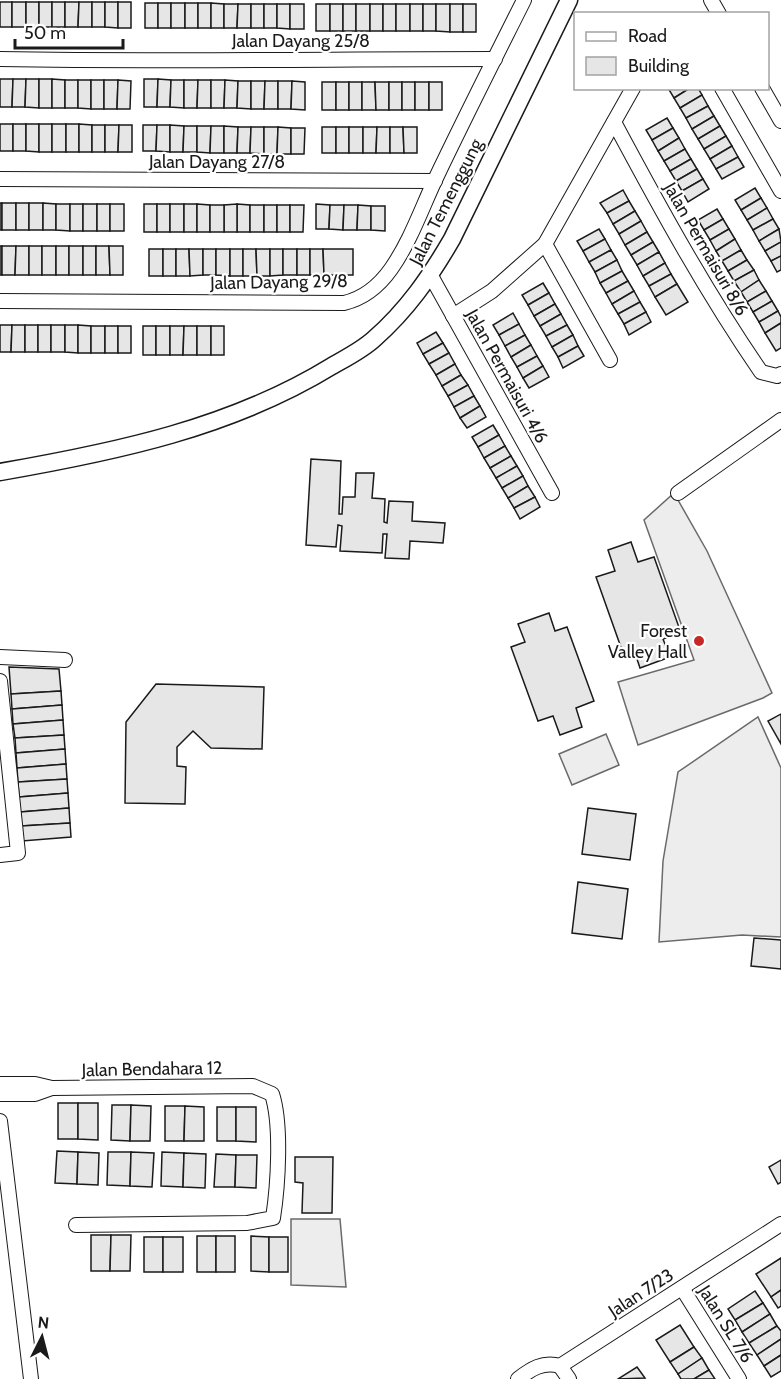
<svg xmlns="http://www.w3.org/2000/svg" width="781" height="1379" font-family="Cabin,sans-serif">
  <style>
    .built { fill: #ededed; stroke: #6a6a6a; stroke-width: 1.5 }
    .building { fill: #e6e6e6; stroke: #1a1a1a; stroke-width: 1.5 }
    .lines { fill: none; stroke-linecap: round; stroke-linejoin: round }
    .minor-casing { stroke: #1a1a1a; stroke-width: 16 }
    .tertiary-casing { stroke: #1a1a1a; stroke-width: 19 }
    .minor { stroke: #fff; stroke-width: 14 }
    .tertiary { stroke: #fff; stroke-width: 16 }
    .poi-dot { fill: #c62828; stroke: #fff; stroke-width: 2 }
    .labels { text-anchor: middle; dominant-baseline: central; stroke-width: 4.5; stroke-linejoin: round; paint-order: stroke }
    .street-label { font-size: 18px; fill: #1a1a1a; stroke: #fff }
    .poi-label { font-size: 18px; fill: #1a1a1a; stroke: #fff; text-anchor: end }
  </style>
  <rect width="100%" height="100%" fill="#fff"/>
  <g class="built">
    <path d="M674,493l33,58 65,142 -9,5 -125,47 -20,-63 76,-22 -50,-140z"/>
    <path d="M758,717l23,51v169l-39,-2 -83,7 4,-81 15,-89z"/>
    <path d="M606,734l13,31 -47,20 -13,-31z"/>
    <path d="M291,1219h49l6,68 -55,-2z"/>
  </g>
  <g class="building">
    <rect x="0" y="2" width="12" height="25"/>
    <rect x="12" y="2" width="14" height="25"/>
    <rect x="26" y="2" width="13" height="25"/>
    <rect x="39" y="2" width="13" height="25"/>
    <rect x="52" y="2" width="13" height="25"/>
    <path d="M65,2h14l-1,25h-13z"/>
    <path d="M79,2h13v25h-14z"/>
    <rect x="92" y="2" width="13" height="25"/>
    <path d="M105,2h13v26l-13,-1z"/>
    <rect x="118" y="2" width="13" height="26"/>
    <rect x="145" y="3" width="13" height="25"/>
    <rect x="158" y="3" width="13" height="25"/>
    <rect x="171" y="3" width="14" height="25"/>
    <rect x="185" y="3" width="13" height="25"/>
    <rect x="198" y="3" width="13" height="25"/>
    <path d="M211,3l13,1v24h-13z"/>
    <path d="M224,4h14l-1,24h-13z"/>
    <path d="M238,4h13v24h-14z"/>
    <rect x="251" y="4" width="13" height="24"/>
    <rect x="264" y="4" width="13" height="24"/>
    <path d="M277,4h13v25l-13,-1z"/>
    <rect x="290" y="4" width="14" height="25"/>
    <rect x="316" y="4" width="14" height="27"/>
    <rect x="330" y="4" width="13" height="27"/>
    <rect x="343" y="4" width="13" height="27"/>
    <rect x="356" y="4" width="14" height="27"/>
    <rect x="370" y="4" width="13" height="27"/>
    <rect x="383" y="4" width="13" height="27"/>
    <rect x="396" y="4" width="14" height="27"/>
    <rect x="410" y="4" width="13" height="27"/>
    <rect x="423" y="4" width="13" height="27"/>
    <path d="M436,4h14v28l-14,-1z"/>
    <rect x="450" y="4" width="13" height="28"/>
    <rect x="463" y="4" width="13" height="28"/>
    <path d="M0,79h13l-1,28h-12z"/>
    <path d="M13,79h13l-1,28h-13z"/>
    <path d="M26,79h13v29l-14,-1z"/>
    <rect x="39" y="79" width="13" height="29"/>
    <path d="M52,79l13,1v28h-13z"/>
    <path d="M144,79h14l-1,28h-13z"/>
    <path d="M158,79l13,1 -1,27h-13z"/>
    <rect x="65" y="80" width="13" height="28"/>
    <path d="M78,80h13v29l-13,-1z"/>
    <rect x="91" y="80" width="13" height="29"/>
    <path d="M104,80h14l-1,29h-13z"/>
    <path d="M118,80l13,1 -1,28h-13z"/>
    <path d="M171,80h13v28l-14,-1z"/>
    <path d="M184,80h14l-1,28h-13z"/>
    <path d="M198,80h13v28h-14z"/>
    <path d="M211,80h14l-1,28h-13z"/>
    <path d="M225,80l13,1 -1,27h-13z"/>
    <path d="M238,81h13v28l-14,-1z"/>
    <path d="M251,81h14l-1,28h-13z"/>
    <path d="M265,81h13v28h-14z"/>
    <path d="M278,81h14l-1,28h-13z"/>
    <path d="M292,81l13,1v28l-14,-1z"/>
    <rect x="322" y="82" width="14" height="28"/>
    <rect x="336" y="82" width="13" height="28"/>
    <rect x="349" y="82" width="13" height="28"/>
    <path d="M362,82h13l1,28h-14z"/>
    <path d="M375,82h14v28h-13z"/>
    <rect x="389" y="82" width="13" height="28"/>
    <rect x="402" y="82" width="13" height="28"/>
    <rect x="415" y="82" width="14" height="28"/>
    <rect x="429" y="82" width="13" height="28"/>
    <path d="M668,88h22l-16,10z"/>
    <path d="M690,88h8l4,7 -22,13 -6,-10z"/>
    <path d="M702,95l6,11 -22,12 -6,-10z"/>
    <path d="M708,106l6,10 -22,13 -6,-11z"/>
    <path d="M714,116l6,10 -22,13 -6,-10z"/>
    <path d="M667,118l6,10 -21,12 -6,-10z"/>
    <rect x="0" y="124" width="13" height="27"/>
    <rect x="13" y="124" width="13" height="27"/>
    <path d="M26,124h13v28l-13,-1z"/>
    <rect x="39" y="124" width="13" height="28"/>
    <rect x="52" y="124" width="14" height="28"/>
    <rect x="66" y="124" width="13" height="28"/>
    <path d="M79,124l13,1v27h-13z"/>
    <rect x="92" y="125" width="13" height="27"/>
    <path d="M105,125h14l-1,27h-13z"/>
    <path d="M119,125h13v27h-14z"/>
    <path d="M143,125h14l-1,26h-13z"/>
    <path d="M157,125h13v27l-14,-1z"/>
    <path d="M170,125l14,1 -1,26h-13z"/>
    <path d="M184,126h13v26h-14z"/>
    <path d="M197,126h14l-1,27 -13,-1z"/>
    <path d="M211,126h13v27h-14z"/>
    <path d="M224,126l14,1 -1,26h-13z"/>
    <path d="M720,126l6,10 -22,13 -6,-10z"/>
    <path d="M238,127h13l-1,26h-13z"/>
    <path d="M251,127h13v27l-14,-1z"/>
    <path d="M264,127h14l-1,27h-13z"/>
    <path d="M278,127l13,1v26h-14z"/>
    <rect x="322" y="127" width="14" height="26"/>
    <rect x="336" y="127" width="13" height="26"/>
    <rect x="349" y="127" width="14" height="26"/>
    <path d="M363,127h14l-1,26h-13z"/>
    <path d="M377,127h13v26h-14z"/>
    <path d="M390,127h13l1,26h-14z"/>
    <path d="M403,127h14v26h-13z"/>
    <path d="M291,128h14l-1,26h-13z"/>
    <path d="M673,128l6,10 -21,13 -6,-11z"/>
    <path d="M726,136l6,10 -22,13 -6,-10z"/>
    <path d="M679,138l6,11 -21,12 -6,-10z"/>
    <path d="M732,146l6,11 -22,12 -6,-10z"/>
    <path d="M685,149l6,10 -21,12 -6,-10z"/>
    <path d="M738,157l6,10 -22,12 -6,-10z"/>
    <path d="M691,159l6,10 -21,12 -6,-10z"/>
    <path d="M697,169l6,10 -21,12 -6,-10z"/>
    <path d="M703,179l6,10 -21,13 -6,-11z"/>
    <path d="M755,188l6,10 -20,12 -6,-10z"/>
    <path d="M623,190l6,11 -22,12 -7,-10z"/>
    <path d="M761,198l6,10 -20,12 -6,-10z"/>
    <path d="M629,201l6,10 -22,13 -6,-11z"/>
    <rect x="0" y="203" width="2" height="27"/>
    <rect x="2" y="203" width="14" height="27"/>
    <rect x="16" y="203" width="13" height="27"/>
    <rect x="29" y="203" width="14" height="27"/>
    <path d="M43,203l13,1v26h-13z"/>
    <path d="M56,204h14v27l-14,-1z"/>
    <rect x="70" y="204" width="13" height="27"/>
    <rect x="83" y="204" width="14" height="27"/>
    <rect x="97" y="204" width="13" height="27"/>
    <rect x="110" y="204" width="14" height="27"/>
    <rect x="144" y="204" width="13" height="28"/>
    <rect x="157" y="204" width="13" height="28"/>
    <rect x="170" y="204" width="14" height="28"/>
    <rect x="184" y="204" width="13" height="28"/>
    <path d="M197,204l13,1v27h-13z"/>
    <path d="M237,204l13,1v27h-13z"/>
    <path d="M237,204v28h-13v-27z"/>
    <path d="M316,204l14,1 -1,24h-13z"/>
    <rect x="210" y="205" width="14" height="27"/>
    <rect x="250" y="205" width="14" height="27"/>
    <rect x="264" y="205" width="13" height="27"/>
    <rect x="277" y="205" width="13" height="27"/>
    <path d="M290,205h14l-1,27h-13z"/>
    <path d="M330,205h14l-1,25 -14,-1z"/>
    <path d="M344,205h14l-1,25h-14z"/>
    <path d="M358,205l13,1v24h-14z"/>
    <path d="M371,206h14v25l-14,-1z"/>
    <path d="M767,208l6,11 -20,11 -6,-10z"/>
    <path d="M717,209l6,10 -19,11 -6,-10z"/>
    <path d="M635,211l6,10 -22,13 -6,-10z"/>
    <path d="M723,219l6,10 -19,11 -6,-10z"/>
    <path d="M773,219l6,10 -20,12 -6,-11z"/>
    <path d="M641,221l6,11 -22,13 -6,-11z"/>
    <path d="M599,229l6,10 -22,12 -6,-10z"/>
    <path d="M729,229l6,10 -19,12 -6,-11z"/>
    <path d="M779,229l2,13 -16,9 -6,-10z"/>
    <path d="M647,232l6,10 -22,13 -6,-10z"/>
    <path d="M605,239l6,11 -22,12 -6,-11z"/>
    <path d="M735,239l6,11 -19,11 -6,-10z"/>
    <path d="M653,242l6,10 -22,13 -6,-10z"/>
    <path d="M781,242v14l-10,5 -6,-10z"/>
    <rect x="0" y="246" width="2" height="29"/>
    <path d="M2,246h14l-1,29h-13z"/>
    <path d="M16,246h13v29h-14z"/>
    <rect x="29" y="246" width="13" height="29"/>
    <rect x="42" y="246" width="14" height="29"/>
    <rect x="56" y="246" width="13" height="29"/>
    <rect x="69" y="246" width="14" height="29"/>
    <rect x="83" y="246" width="13" height="29"/>
    <path d="M96,246h13l1,29h-14z"/>
    <path d="M109,246h14v29h-13z"/>
    <rect x="149" y="249" width="14" height="27"/>
    <rect x="163" y="249" width="13" height="27"/>
    <path d="M176,249h13l1,27h-14z"/>
    <path d="M189,249h14v26l-13,1z"/>
    <rect x="203" y="249" width="13" height="26"/>
    <path d="M216,249h14v27l-14,-1z"/>
    <rect x="230" y="249" width="13" height="27"/>
    <path d="M243,249h13l1,27h-14z"/>
    <path d="M256,249h14v27h-13z"/>
    <path d="M270,249h13v26l-13,1z"/>
    <rect x="283" y="249" width="14" height="26"/>
    <rect x="297" y="249" width="13" height="26"/>
    <path d="M310,249h13l1,26h-14z"/>
    <path d="M323,249h30v26h-29z"/>
    <path d="M611,250l6,10 -22,12 -6,-10z"/>
    <path d="M741,250l6,10 -19,11 -6,-10z"/>
    <path d="M659,252l6,11 -22,13 -6,-11z"/>
    <path d="M781,256v14l-4,2 -6,-11z"/>
    <path d="M617,260l5,11 -22,12 -5,-11z"/>
    <path d="M747,260l7,10 -20,11 -6,-10z"/>
    <path d="M665,263l6,11 -22,12 -6,-10z"/>
    <path d="M754,270l5,10 -18,12 -7,-11z"/>
    <path d="M622,271l6,10 -22,12 -6,-10z"/>
    <path d="M671,274l6,10 -22,13 -6,-11z"/>
    <path d="M759,280l7,11 -19,11 -6,-10z"/>
    <path d="M628,281l6,10 -22,13 -6,-11z"/>
    <path d="M543,283l6,10 -21,12 -6,-10z"/>
    <path d="M677,284l11,18 -22,13 -11,-18z"/>
    <path d="M634,291l6,11 -22,12 -6,-10z"/>
    <path d="M766,291l6,10 -19,11 -6,-10z"/>
    <path d="M549,293l6,11 -21,12 -6,-11z"/>
    <path d="M772,301l6,10 -19,11 -6,-10z"/>
    <path d="M640,302l6,10 -22,12 -6,-10z"/>
    <path d="M555,304l6,10 -21,12 -6,-10z"/>
    <path d="M778,311l3,6v6l-16,10 -6,-11z"/>
    <path d="M646,312l5,10 -22,13 -5,-11z"/>
    <path d="M513,313l6,11 -20,11 -6,-10z"/>
    <path d="M561,314l6,11 -21,11 -6,-10z"/>
    <path d="M781,323v25l-5,3 -11,-18z"/>
    <path d="M519,324l6,11 -20,11 -6,-11z"/>
    <path d="M0,325h12l-1,27h-11z"/>
    <path d="M12,325h13v27h-14z"/>
    <rect x="25" y="325" width="13" height="27"/>
    <rect x="38" y="325" width="13" height="27"/>
    <rect x="51" y="325" width="14" height="27"/>
    <path d="M65,325h13v28l-13,-1z"/>
    <path d="M78,325l13,1v27h-13z"/>
    <path d="M567,325l6,10 -21,12 -6,-11z"/>
    <rect x="91" y="326" width="14" height="27"/>
    <rect x="105" y="326" width="13" height="27"/>
    <rect x="118" y="326" width="13" height="27"/>
    <rect x="143" y="326" width="13" height="29"/>
    <rect x="156" y="326" width="14" height="29"/>
    <path d="M170,326h14l-1,29h-13z"/>
    <path d="M184,326h13v29h-14z"/>
    <rect x="197" y="326" width="14" height="29"/>
    <rect x="211" y="326" width="13" height="29"/>
    <path d="M436,332l7,11 -20,11 -6,-11z"/>
    <path d="M525,335l6,10 -20,12 -6,-11z"/>
    <path d="M573,335l5,11 -20,11 -6,-10z"/>
    <path d="M443,343l6,10 -20,11 -6,-10z"/>
    <path d="M531,345l6,11 -20,11 -6,-10z"/>
    <path d="M578,346l6,10 -21,12 -5,-11z"/>
    <path d="M449,353l6,11 -19,11 -7,-11z"/>
    <path d="M537,356l6,10 -20,12 -6,-11z"/>
    <path d="M455,364l6,11 -19,11 -6,-11z"/>
    <path d="M543,366l6,11 -20,11 -6,-10z"/>
    <path d="M461,375l7,10 -20,11 -6,-10z"/>
    <path d="M468,385l6,11 -20,11 -6,-11z"/>
    <path d="M474,396l6,10 -20,12 -6,-11z"/>
    <path d="M480,406l6,11 -19,11 -7,-10z"/>
    <path d="M493,425l6,10 -21,12 -6,-10z"/>
    <path d="M499,435l6,11 -21,12 -6,-11z"/>
    <path d="M505,446l6,10 -21,12 -6,-10z"/>
    <path d="M511,456l6,10 -21,12 -6,-10z"/>
    <path d="M311,459l30,2 -2,53h3l1,-17h12l1,-24h18l-2,25 13,1 -1,23 3,1 2,-22 24,1 -1,19 33,2 -2,20 -33,-2 -1,18 -24,-1 2,-24h-4l-1,19 -42,-2 2,-25 -4,-1 -2,22 -30,-2z"/>
    <path d="M517,466l6,10 -21,12 -6,-10z"/>
    <path d="M523,476l5,10 -20,12 -6,-10z"/>
    <path d="M528,486l7,11 -21,11 -6,-10z"/>
    <path d="M535,497l5,10 -20,12 -6,-11z"/>
    <path d="M631,542l7,20 16,-5 27,76 -18,6 7,18 -30,11 -6,-18 -11,3 -27,-76 19,-6 -7,-21z"/>
    <path d="M549,613l6,18 12,-4 27,74 -18,7 6,19 -22,8 -7,-19 -15,5 -27,-74 14,-5 -7,-18z"/>
    <path d="M9,667l50,2 2,22 -50,3z"/>
    <path d="M156,684l108,3 -2,62 -51,-1 -18,-17 -16,16v19l9,1 -1,37 -60,-1 1,-81z"/>
    <path d="M61,691l1,14 -50,4 -1,-15z"/>
    <path d="M62,705l1,15 -50,4 -1,-15z"/>
    <path d="M781,714v30l-13,-23z"/>
    <path d="M63,720l1,15 -49,3 -2,-14z"/>
    <path d="M64,735l1,14 -49,4 -1,-15z"/>
    <path d="M65,749l1,15 -49,4 -1,-15z"/>
    <path d="M66,764l1,15 -49,3 -1,-14z"/>
    <path d="M67,779l1,14 -49,4 -1,-15z"/>
    <path d="M68,793l1,15 -49,4 -1,-15z"/>
    <path d="M69,808l1,15 -49,3 -1,-14z"/>
    <path d="M588,808l48,6 -6,46 -48,-6z"/>
    <path d="M70,823l1,14 -49,4 -1,-15z"/>
    <path d="M578,882l50,7 -6,50 -50,-6z"/>
    <path d="M754,938l27,2v29l-30,-3z"/>
    <rect x="58" y="1103" width="20" height="36"/>
    <path d="M78,1103h20v37l-20,-1z"/>
    <path d="M112,1105h19l-1,36 -19,-1z"/>
    <path d="M131,1105l20,1 -1,35h-20z"/>
    <path d="M165,1106h20l-1,35h-19z"/>
    <path d="M185,1106l19,1v34h-20z"/>
    <rect x="217" y="1107" width="19" height="34"/>
    <path d="M236,1107h20v35l-20,-1z"/>
    <path d="M57,1151l21,1 -1,32 -22,-1z"/>
    <path d="M78,1152l21,1 -1,32 -21,-1z"/>
    <path d="M108,1152h23l-1,34 -23,-1z"/>
    <path d="M131,1152l23,1 -2,34 -22,-1z"/>
    <path d="M162,1152l22,1 -1,34 -22,-1z"/>
    <path d="M184,1153l22,1 -1,34 -22,-1z"/>
    <path d="M216,1154l20,1 -1,32h-21z"/>
    <path d="M236,1155h21l-1,33 -21,-1z"/>
    <path d="M295,1157h38l-1,56h-30l1,-30 -8,-1z"/>
    <path d="M781,1160v22l-3,2 -9,-17z"/>
    <path d="M91,1235h20l-1,36h-19z"/>
    <path d="M111,1235h20l-1,36h-20z"/>
    <rect x="197" y="1236" width="19" height="36"/>
    <rect x="216" y="1236" width="19" height="36"/>
    <path d="M251,1236l18,1v35l-18,-1z"/>
    <rect x="144" y="1237" width="19" height="35"/>
    <rect x="163" y="1237" width="20" height="35"/>
    <rect x="269" y="1237" width="19" height="35"/>
    <path d="M781,1258v32l-10,7 -15,-23z"/>
    <path d="M781,1290v16l-3,2 -7,-11z"/>
    <path d="M755,1291l8,12 -28,17 -7,-11z"/>
    <path d="M763,1303l7,11 -28,18 -7,-12z"/>
    <path d="M770,1314l7,12 -28,17 -7,-11z"/>
    <path d="M680,1325l14,22 -24,15 -14,-22z"/>
    <path d="M777,1326l4,5v8l-24,16 -8,-12z"/>
    <path d="M781,1339v16l-17,11 -7,-11z"/>
    <path d="M694,1347l8,11 -24,16 -8,-12z"/>
    <path d="M781,1355v16l-10,6 -7,-11z"/>
    <path d="M702,1358l7,12 -15,9h-13l-3,-5z"/>
    <path d="M637,1367l8,11 -27,1z"/>
    <path d="M709,1370l6,9h-21z"/>
  </g>
  <g class="lines">
    <defs>
      <g id="minor">
        <path d="M711,0l8,14"/>
        <path d="M0,59c165,3 330,0 495,0"/>
        <path d="M722,88l59,103"/>
        <path d="M762,88l19,33"/>
        <path d="M614,122c46,86 92,170 147,250l16,4 4,-2"/>
        <path d="M0,179l435,2"/>
        <path d="M545,244l65,116"/>
        <path d="M431,276l121,217"/>
        <path d="M0,301l344,2c21,-5 35,-17 47,-34 19,-27 30,-59 44,-89 29,-61 59,-120 89,-180"/>
        <path d="M453,316l39,-25 53,-47 88,-156"/>
        <path d="M678,493l103,-73"/>
        <path d="M0,657l65,3"/>
        <path d="M0,681l18,172 -18,2"/>
        <path d="M0,1084h35l17,4 201,-2 19,8c10,31 6,92 1,124l-26,5 -171,2"/>
        <path d="M0,1094h35l17,-6"/>
        <path d="M0,1121l31,258"/>
        <path d="M682,1288l57,91"/>
        <path d="M560,1366l9,13"/>
        <path d="M518,1379c13,-10 25,-18 42,-13l221,-142"/>
      </g>
      <path id="tertiary" d="M0,472c115,-20 231,-44 332,-106 14,-8 30,-16 42,-27 33,-29 56,-62 78,-100l117,-239"/>
    </defs>
    <use href="#minor" class="minor-casing"/>
    <use href="#tertiary" class="tertiary-casing"/>
    <use href="#minor" class="minor"/>
    <use href="#tertiary" class="tertiary"/>
  </g>
  <circle class="poi-dot" cx="699" cy="641" r="6"/>
  <g class="labels">
    <g class="street-label">
      <text x="301" y="41">Jalan Dayang 25/8</text>
      <text x="217" y="162">Jalan Dayang 27/8</text>
      <text transform="translate(446 202) rotate(-63)">Jalan Temenggung</text>
      <text transform="translate(706 249) rotate(60)">Jalan Permaisuri 8/6</text>
      <text transform="translate(279 282) rotate(-1)">Jalan Dayang 29/8</text>
      <text transform="translate(507 376) rotate(61)">Jalan Permaisuri 4/6</text>
      <text transform="translate(152 1069) rotate(-1)">Jalan Bendahara 12</text>
      <text transform="translate(641 1293) rotate(-33)">Jalan 7/23</text>
      <text transform="translate(726 1324) rotate(58)">Jalan SL 7/6</text>
    </g>
    <g class="poi-label">
      <text x="687" y="631">Forest<tspan x="687" dy="21">Valley Hall</tspan></text>
    </g>
  </g>
  <rect x="574" y="12" width="195" height="78" fill="#ffffff" stroke="#a3a3a3" stroke-width="1.5"/>
  <rect x="586" y="32" width="30" height="9" fill="#ffffff" stroke="#a3a3a3" stroke-width="1.5"/>
  <text x="628" y="42" font-size="18" fill="#1a1a1a">Road</text>
  <rect x="586" y="57" width="30" height="18" fill="#e6e6e6" stroke="#a3a3a3" stroke-width="1.5"/>
  <text x="628" y="72" font-size="18" fill="#1a1a1a">Building</text>
  <g transform="translate(42 1337) rotate(6)" stroke="#ffffff" stroke-width="4.5" paint-order="stroke">
  <path d="M0-4.5L10 22L0 15L-10 22Z" fill="#1a1a1a"/>
  <text y="-9" font-size="16" font-weight="bold" text-anchor="middle" fill="#1a1a1a">N</text>
  </g>
  <path d="M15 39v9h108v-9" fill="none" stroke="#1a1a1a" stroke-width="3"/>
  <text x="24" y="39" font-size="18" fill="#1a1a1a" stroke="#ffffff" stroke-width="4.5" paint-order="stroke">50 m</text>
</svg>
